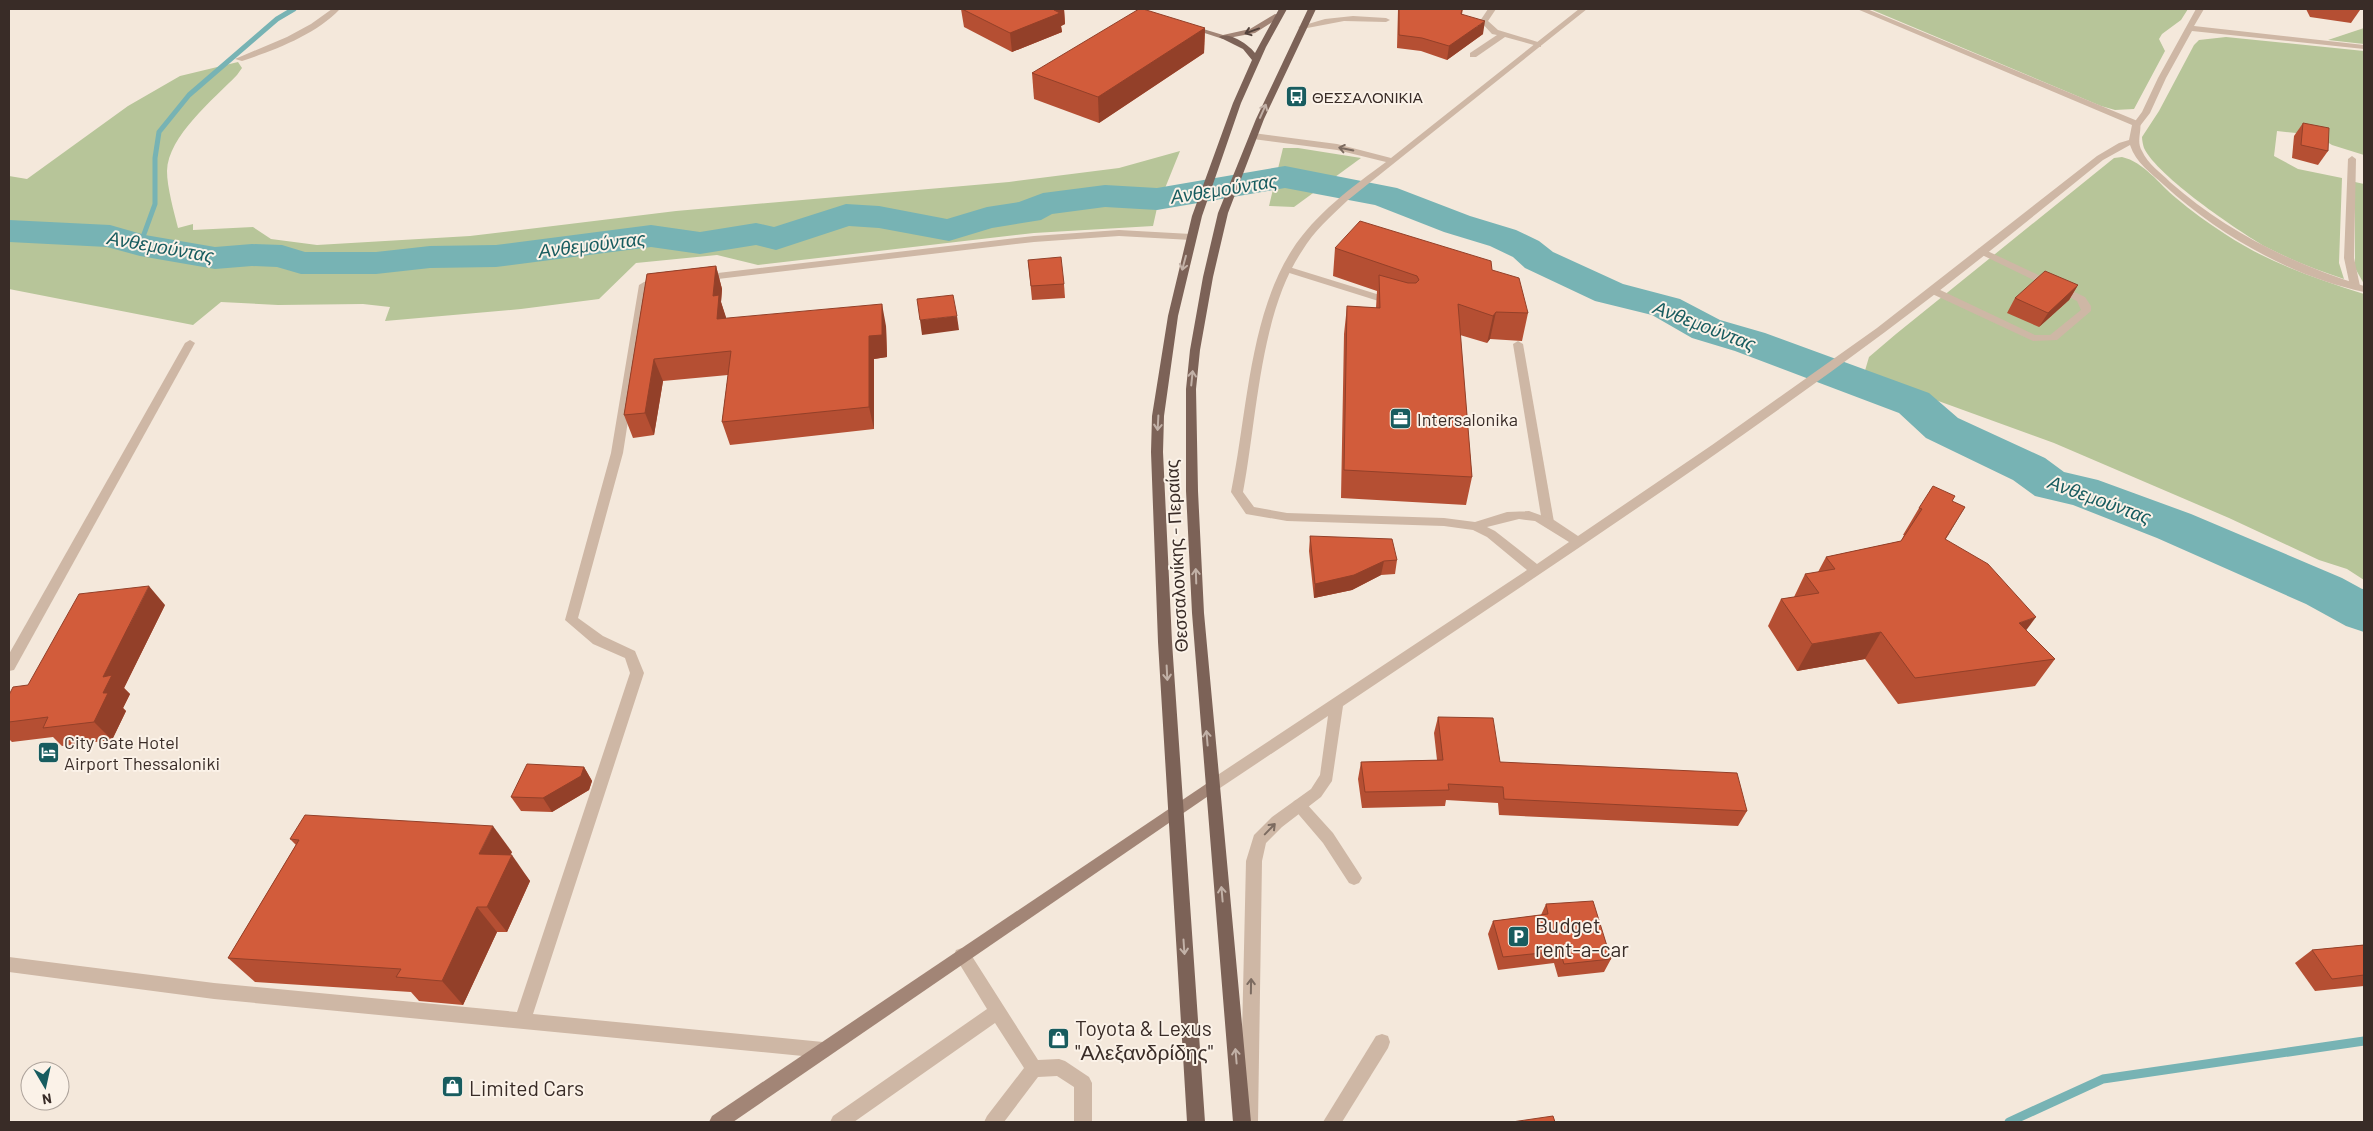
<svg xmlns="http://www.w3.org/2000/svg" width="2373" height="1131" font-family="Barlow,sans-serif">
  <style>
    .green { fill: #b7c599 }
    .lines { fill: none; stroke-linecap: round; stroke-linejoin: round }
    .stream-far2 { stroke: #77b3b4; stroke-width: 5 }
    .stream-far1 { stroke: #77b3b4; stroke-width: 7 }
    .stream { stroke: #77b3b4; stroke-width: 9 }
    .river { fill: #77b3b4; fill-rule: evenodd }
    .lane { fill: #ceb7a5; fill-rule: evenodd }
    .street { fill: #ceb7a5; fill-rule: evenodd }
    .secondary { fill: #a28576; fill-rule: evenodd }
    .primary { fill: #7c6257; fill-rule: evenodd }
    .wall { fill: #b54f33 }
    .shaded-wall { fill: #934029 }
    .building { fill: #d25c3b; stroke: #934029 }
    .oneway { stroke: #53423b }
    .oneway2 { stroke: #c2b1a7 }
    .oneway3 { stroke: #7c6b60 }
    .labels { text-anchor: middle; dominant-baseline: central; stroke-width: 4; stroke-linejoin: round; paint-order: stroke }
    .far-poi-label { font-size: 15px; fill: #392c27; stroke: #fbf2e8; text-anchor: start }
    .poi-label { font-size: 18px; fill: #392c27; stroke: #fbf2e8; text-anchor: start }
    .street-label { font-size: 18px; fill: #392c27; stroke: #fbf2e8 }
    .water-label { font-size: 19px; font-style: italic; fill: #185c5f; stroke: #fbf2e8 }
    .near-poi-label { font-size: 21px; fill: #392c27; stroke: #fbf2e8; text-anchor: start }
  </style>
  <rect width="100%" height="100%" fill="#f4e8db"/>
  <g class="green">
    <path d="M1870,9h318l-7,11 -19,14 -3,5 6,12 -31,58 -19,1 -14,-4z"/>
    <path d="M2364,28v16l-36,-4z"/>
    <path d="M2226,37l138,14v104l-32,-10 -16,-10 -39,-4 -3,25 24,13 44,9 -3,85 5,16c-26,-9 -53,-19 -78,-32 -28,-16 -109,-71 -122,-99 -1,-3 -2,-8 -2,-11l17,-26 35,-66 5,-5z"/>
    <path d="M238,62l4,6 -5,7c-23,24 -69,61 -70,96 0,16 7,41 11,57l15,-4v6l60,-3 18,12 46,6 153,-9 206,-25 333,-29 110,-14 61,-17 -23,57 -4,18 -119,7 -276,32 -41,-10 -81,8 -37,36 -78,10 -136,12 5,-14 -27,-3 -85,1 -57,-3 -28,23 -184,-36v-113l18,3 101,-73 52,-30z"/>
    <path d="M1283,148h15l63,10 -67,49 -25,-1z"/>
    <path d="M2122,157c22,5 37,27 54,41 15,13 32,25 49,36 42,28 91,45 139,60v286l-17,-11 -28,-9 -90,-42 -175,-75 -190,-69 5,-17 27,-23 218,-176z"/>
    <path d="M2355,182l9,2v100l-9,-16z"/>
  </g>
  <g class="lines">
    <path class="stream-far2" d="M140,245l15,-41v-46l4,-26 30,-37 88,-76 17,-10"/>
    <path class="stream-far1" d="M2364,592l-2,8 2,5"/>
    <path class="stream" d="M2009,1122l94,-43 261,-38"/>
    <path class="river" d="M1285,166l112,22 73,28 46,14 23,11 14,11 70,32 57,15 40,21 45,13 164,60 29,25 87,40 19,14 34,8 93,34 151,64 22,12v42l-18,-6 -40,-22 -149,-66 -84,-33 -38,-9 -22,-16 -87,-42 -27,-25 -164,-62 -43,-13 -40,-23 -57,-14 -70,-33 -12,-11 -23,-11 -46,-14 -69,-27 -90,-17 -128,22 -52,-3 -53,7 -11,6 -49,8 -43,13 -70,-13 -30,-2 -73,24 -20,-5 -56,9 -49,-7 -155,20 -66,1 -54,6h-75l-24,-7 -25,-1 -37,3 -75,-13 -33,-9 -98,-5v-22l101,5 35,10 70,12 37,-3 30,1 23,7h71l54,-6 66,-1 155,-20 49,7 56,-9 18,4 72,-23 33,2 68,13 40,-12 32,-5 24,-9 62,-8 52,3z"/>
    <g class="lane">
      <path d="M332,9h8c-25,26 -65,41 -98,52l-7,-2 52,-22 24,-13z"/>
      <path d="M1488,9h8l-8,12 10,9 43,13v4l-36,-10 -29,20h-6v-4l27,-18 -5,-1 -12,-13z"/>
      <path d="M2196,9h8l-10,17 170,19v4l-172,-18 -26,47 -16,35 -10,13h-6l-1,-2 9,-12 16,-34z"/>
      <path d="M1353,16l33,2 4,2 -4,2 -42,-1 -42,8 -4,-2 27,-8z"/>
      <path d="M2352,156l4,3 -2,99 6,28 -5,3 -5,-3 -6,-28 4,-99z"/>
      <path d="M1981,248l104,49 6,9v5l-34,29 -24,1 -105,-49v-4h8l99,47h15l31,-25 -4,-9 -99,-48v-4z"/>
      <path d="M1286,266l110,34 1,2 -5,3 -4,-1 -105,-33v-4z"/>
      <path d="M1518,341l5,3 31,178 -6,4 -6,-4 -29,-178z"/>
      <path d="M1299,799l5,2 29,32 26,40 3,5 -3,5 -5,2 -5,-2 -26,-40 -29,-34 -2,-4 2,-4z"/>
      <path d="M962,948l6,2 70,110 21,-1 6,2 24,16 3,6v39h-18v-35l-17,-11 -19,1 -34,45h-20l3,-6 37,-48 -29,-45 -141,99h-24l3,-6 154,-107 -33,-54 2,-5z"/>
      <path d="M1382,1034l6,2 2,6 -2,6 -46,74h-19l53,-86z"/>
    </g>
    <g class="street">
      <path d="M1579,9h8l-239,191c-17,16 -34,31 -46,51 -42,62 -45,167 -59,241l11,15 33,6 157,5 31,4 32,-10 22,-1 25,9 24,16 134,-91 165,-117 220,-172 22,-13 10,-3 3,-15 -275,-116h10l273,113c2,10 -4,19 2,29 6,13 18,21 28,31 57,50 122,82 194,104v6c-73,-16 -144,-56 -200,-107 -13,-12 -28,-22 -34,-40l-27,15c-72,58 -144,117 -218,172 -176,131 -360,252 -542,374l-11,75 -11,16 -39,30 -16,16 -4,18 -4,261h-18l6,-261 8,-26 18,-18 39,-28 9,-14 8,-59 -111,74 -5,2 -5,-2 -2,-4 2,-4 320,-212 -40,-33 -14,-7 -29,-4 -157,-5 -41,-7 -13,-19 -2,-3c16,-77 18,-175 61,-242 23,-36 60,-63 94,-88l-49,-12 -84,-11 -4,-3 4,-3 84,11 54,14zM1519,519l16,2 34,21 -32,22 -42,-33 -8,-4z"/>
      <path d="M1119,230l72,4 5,3 -5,3 -72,-4 -85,6 -333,39 -5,-3 5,-3 333,-39z"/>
      <path d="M662,280l5,3 -1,2 -17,2 -26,166 -45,165 25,18 32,15 9,22 -111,341 290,28 6,2 2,6 -2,6 -6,2 -609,-59 -205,-27v-15l205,26 303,29 113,-339 -5,-15 -32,-14 -28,-24 46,-167 28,-168 5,-3z"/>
      <path d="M190,340l5,3 -181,327 -5,1v-17l176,-311z"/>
    </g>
    <g class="secondary">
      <path d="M1275,14l7,2 -27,17 -32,6 -37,-12 4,-2 33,10 27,-6z"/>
      <path d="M1212,780l5,2 2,4 -2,4 -484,332h-24l3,-6z"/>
    </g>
    <g class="primary">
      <path d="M1279,9h8l-21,38 -25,56 -39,113 -24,100 -14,100 -1,36 9,190 33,480h-18l-29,-480 -7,-190 1,-36 16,-100 24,-100 41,-113 19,-43 -9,-11 -24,-12c10,-6 30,8 36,16z"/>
      <path d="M1308,9h8l-52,110 -36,94 -15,64 -13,73 -4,39 2,102 6,122 47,509h-18l-41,-509 -6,-122v-102l4,-39 13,-73 15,-64 38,-94z"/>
    </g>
  </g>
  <g class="wall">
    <path d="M961,9h103l1,15 -4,2 1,6 -50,20 -48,-25z"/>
    <path d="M1398,9h65l-1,5 21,20 -36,26 -26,-9 -24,-3z"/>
    <path d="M2306,9h53l1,1 -9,13 -41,-6z"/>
    <path d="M1205,28l-1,25 -105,70 -65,-24 -2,-26z"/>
    <path d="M2303,123l25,28 -10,14 -26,-7 2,-22z"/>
    <path d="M1335,248l157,22 36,43 -6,28 -32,-2 -3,4 -27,-8 12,142 -6,28 -125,-7 3,-164 3,-28 29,2 1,-17 -44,-15z"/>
    <path d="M1028,260l36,24 1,14 -33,2z"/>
    <path d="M716,266l6,23 -1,13 5,17 160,7 1,31 -13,2v70l-144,16 -8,-23 6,-47 -65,6 -9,54 -21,3 -9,-23 23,-141z"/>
    <path d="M2078,285l-9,15 -30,27 -32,-14 8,-15z"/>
    <path d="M1952,501l-7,38 81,91 29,29 -20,27 -137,18 -33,-45 -68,12 -29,-45 13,-27 13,-2 11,-23 13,-2 8,-15 75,-16 3,-6h-1l16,-27z"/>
    <path d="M1310,536l87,24 -2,14 -14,1 -29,15 -38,8 -5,-47z"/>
    <path d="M165,605l-41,83 6,6 -7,14 3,3 -14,29 -50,6 -9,-9 -41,5 -3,-3v-44l19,-10z"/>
    <path d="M1438,717l62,45 247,49 -9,15 -239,-11 -1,-12 -52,-3 -1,6 -83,2 -4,-29 3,-17 76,-2 -3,-27z"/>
    <path d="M584,767l8,14 -3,9 -37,22 -31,-1 -10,-14z"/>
    <path d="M290,839l222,13 -2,3 20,26 -23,51h-10l-34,73 -44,-4 -8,-9 -156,-10 -27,-24 68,-113z"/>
    <path d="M1546,904l65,55 -7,13 -46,5 -4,-14 -56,7 -10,-36 5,-13 48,-6z"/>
    <path d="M2364,945v41l-49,5 -20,-28 17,-13z"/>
  </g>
  <g class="shaded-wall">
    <path d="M1056,9h8l1,15 -4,2 1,6 -50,20 -2,-19z"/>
    <path d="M1485,21l-2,13 -36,26 2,-14z"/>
    <path d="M1205,28l-1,25 -105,70 -1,-26z"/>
    <path d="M716,266l6,23 -1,13 5,15 -1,25 -8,-23 -4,-23z"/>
    <path d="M2078,285l-9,15 -30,27 9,-14z"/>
    <path d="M882,304l4,22 1,31 -13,2v70l-5,-22v-71z"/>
    <path d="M1496,312l-6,27 -3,4 6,-27z"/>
    <path d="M957,316l2,14 -37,5 -2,-15z"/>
    <path d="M654,359l9,22 -9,54 -9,-22z"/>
    <path d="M1965,507l-16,27 -21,32 17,-27z"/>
    <path d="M1384,561l-3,14 -29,15 -38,8 1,-14z"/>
    <path d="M149,586l16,19 -41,83 6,6 -7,14 3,3 -14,29 -18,-18 9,-29v-16z"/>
    <path d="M2036,617l-20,27 3,-21z"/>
    <path d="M1881,632l-16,27 -68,12 15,-27z"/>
    <path d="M584,767l8,14 -3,9 -37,22 -9,-14z"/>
    <path d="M493,826l19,26 -13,27 -20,-25z"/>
    <path d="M512,855l18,26 -23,51 -20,-25z"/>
    <path d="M477,907l20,25 -34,73 -21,-24z"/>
  </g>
  <g class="building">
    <path d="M962,9h94l-2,1 6,3 -50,20z"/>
    <path d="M1139,9h4l62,19 -107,69 -66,-24z"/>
    <path d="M1399,9h63l-1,5 24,7 -36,25 -27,-8 -23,-3z"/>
    <path d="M2303,123l26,5 -1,23 -27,-6z"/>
    <path d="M1360,221l131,40 1,9 27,8 9,35 -32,-1 -3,4 -35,-12 14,173 -128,-7 3,-164 33,2 -1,-33 29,8h8l3,-3 -2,-4 -82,-28z"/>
    <path d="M1061,257l3,27 -33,2 -3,-26z"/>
    <path d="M716,266l-3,30 6,-1 -2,24 165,-15v31l-13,1v71l-147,15 9,-71 -77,8 -9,54 -21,2 23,-141z"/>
    <path d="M2045,271l33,14 -30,28 -33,-15z"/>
    <path d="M953,295l4,21 -37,4 -3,-21z"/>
    <path d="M1933,486l22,10 -3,5 13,6 -20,32 43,25 48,53 -17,6 36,36 -140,19 -34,-46 -69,12 -31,-45 38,-6 -14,-19 30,-5 -9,-12 75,-16 21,-32 -3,-1z"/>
    <path d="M1310,536l82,3 5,21 -13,1 -30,14 -39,9z"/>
    <path d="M149,586l-46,91 9,-2 -9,18h5l-14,29 -51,6 5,-11 -39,5v-27l4,-8 15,-2 51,-91z"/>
    <path d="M1438,717l55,1 7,44 237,11 10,38 -243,-12 -1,-12 -55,-3 1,6 -84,2 -4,-30 82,-2z"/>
    <path d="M527,764l57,3 -3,9 -38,22 -32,-1z"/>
    <path d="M305,815l188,11 -14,28 33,1 -25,52h-10l-35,74 -46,-4 5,-8 -173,-11 71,-118 -9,-1z"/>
    <path d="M1593,901l18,58 -47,5 -4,-13 -57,6 -10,-36 55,-7 -2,-10z"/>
    <path d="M2364,945v30l-32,4 -20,-29z"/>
    <path d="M1553,1116l2,6h-43z"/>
  </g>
  <defs><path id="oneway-shaft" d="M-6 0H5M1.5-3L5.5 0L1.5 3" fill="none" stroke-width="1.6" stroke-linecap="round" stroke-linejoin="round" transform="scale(1.25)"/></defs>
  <use class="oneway" href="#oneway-shaft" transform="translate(1252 31) rotate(160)"/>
  <g class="oneway2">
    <use href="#oneway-shaft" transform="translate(1263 111) rotate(-66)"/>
    <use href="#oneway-shaft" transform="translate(1184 263) rotate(105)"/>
    <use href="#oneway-shaft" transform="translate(1192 378) rotate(-84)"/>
    <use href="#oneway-shaft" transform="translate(1158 423) rotate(93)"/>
    <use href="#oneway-shaft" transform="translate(1196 576) rotate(-92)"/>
    <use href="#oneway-shaft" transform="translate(1167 673) rotate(87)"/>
    <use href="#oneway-shaft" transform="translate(1207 738) rotate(-95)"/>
    <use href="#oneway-shaft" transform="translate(1222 894) rotate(-95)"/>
    <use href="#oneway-shaft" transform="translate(1184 947) rotate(86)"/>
    <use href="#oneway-shaft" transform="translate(1236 1056) rotate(-95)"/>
  </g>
  <g class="oneway3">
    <use href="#oneway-shaft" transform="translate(1346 149) rotate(-169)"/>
    <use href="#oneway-shaft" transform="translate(1270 829) rotate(-46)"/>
    <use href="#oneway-shaft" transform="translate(1251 986) rotate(-89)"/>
  </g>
  <defs>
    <symbol id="bus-square" viewBox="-11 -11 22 22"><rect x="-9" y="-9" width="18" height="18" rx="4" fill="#185c5f" stroke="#fbf2e8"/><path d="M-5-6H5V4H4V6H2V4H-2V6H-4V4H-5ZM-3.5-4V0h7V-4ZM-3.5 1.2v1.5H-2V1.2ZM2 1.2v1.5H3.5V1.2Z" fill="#fff"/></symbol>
    <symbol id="office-square" viewBox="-11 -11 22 22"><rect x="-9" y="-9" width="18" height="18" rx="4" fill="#185c5f" stroke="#fbf2e8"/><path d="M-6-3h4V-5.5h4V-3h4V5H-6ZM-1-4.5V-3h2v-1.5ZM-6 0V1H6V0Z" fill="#fff"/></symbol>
    <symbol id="hotel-square" viewBox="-11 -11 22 22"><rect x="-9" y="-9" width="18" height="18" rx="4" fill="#185c5f" stroke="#fbf2e8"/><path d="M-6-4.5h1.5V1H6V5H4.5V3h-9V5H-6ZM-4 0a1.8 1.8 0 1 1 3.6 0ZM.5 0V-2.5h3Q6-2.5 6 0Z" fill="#fff"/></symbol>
    <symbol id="parking-square" viewBox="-11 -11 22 22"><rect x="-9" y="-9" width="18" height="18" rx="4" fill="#185c5f" stroke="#fbf2e8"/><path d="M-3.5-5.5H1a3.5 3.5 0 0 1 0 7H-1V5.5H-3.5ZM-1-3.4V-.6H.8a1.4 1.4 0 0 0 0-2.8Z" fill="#fff"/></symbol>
    <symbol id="shop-square" viewBox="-11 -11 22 22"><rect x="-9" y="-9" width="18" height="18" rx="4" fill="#185c5f" stroke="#fbf2e8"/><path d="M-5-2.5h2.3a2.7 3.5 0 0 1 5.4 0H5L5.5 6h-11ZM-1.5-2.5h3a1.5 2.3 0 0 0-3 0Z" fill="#fff"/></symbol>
  </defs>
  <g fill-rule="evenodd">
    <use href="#bus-square" x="1284" y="84" width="25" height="25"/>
    <use href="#office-square" x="1388" y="406" width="25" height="25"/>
    <use href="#hotel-square" x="36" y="740" width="25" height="25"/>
    <use href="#parking-square" x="1506" y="924" width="25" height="25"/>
    <use href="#shop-square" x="1046" y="1026" width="25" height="25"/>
    <use href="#shop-square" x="440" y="1074" width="25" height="25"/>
  </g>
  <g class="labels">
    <g class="far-poi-label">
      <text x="1312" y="97">ΘΕΣΣΑΛΟΝΙΚΙΑ</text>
    </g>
    <g class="poi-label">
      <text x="1417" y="419">Intersalonika</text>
      <text x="64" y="742">City Gate Hotel<tspan x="64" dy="21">Airport Thessaloniki</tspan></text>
    </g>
    <g class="street-label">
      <text transform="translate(1176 556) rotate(-93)">Θεσσαλονίκης - Περαίας</text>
    </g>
    <g class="water-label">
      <text transform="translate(1224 188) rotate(-9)">Ανθεμούντας</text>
      <text transform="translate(592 244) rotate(-7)">Ανθεμούντας</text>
      <text transform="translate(161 246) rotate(10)">Ανθεμούντας</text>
      <text transform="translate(1705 325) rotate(21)">Ανθεμούντας</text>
      <text transform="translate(2100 499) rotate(20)">Ανθεμούντας</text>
    </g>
    <g class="near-poi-label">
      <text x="1535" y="924">Budget<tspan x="1535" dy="24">rent-a-car</tspan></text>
      <text x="1075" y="1027">Toyota &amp; Lexus<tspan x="1075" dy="24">"Αλεξανδρίδης"</tspan></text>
      <text x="469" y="1087">Limited Cars</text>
    </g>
  </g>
  <rect width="2373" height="1131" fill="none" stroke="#392c27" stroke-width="20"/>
  <g transform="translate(45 1086) rotate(171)"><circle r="24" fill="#fbf2e8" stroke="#ada39b"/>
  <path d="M0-4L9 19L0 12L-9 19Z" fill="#185c5f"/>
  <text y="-8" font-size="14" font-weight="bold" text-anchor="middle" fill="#392c27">N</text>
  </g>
</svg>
